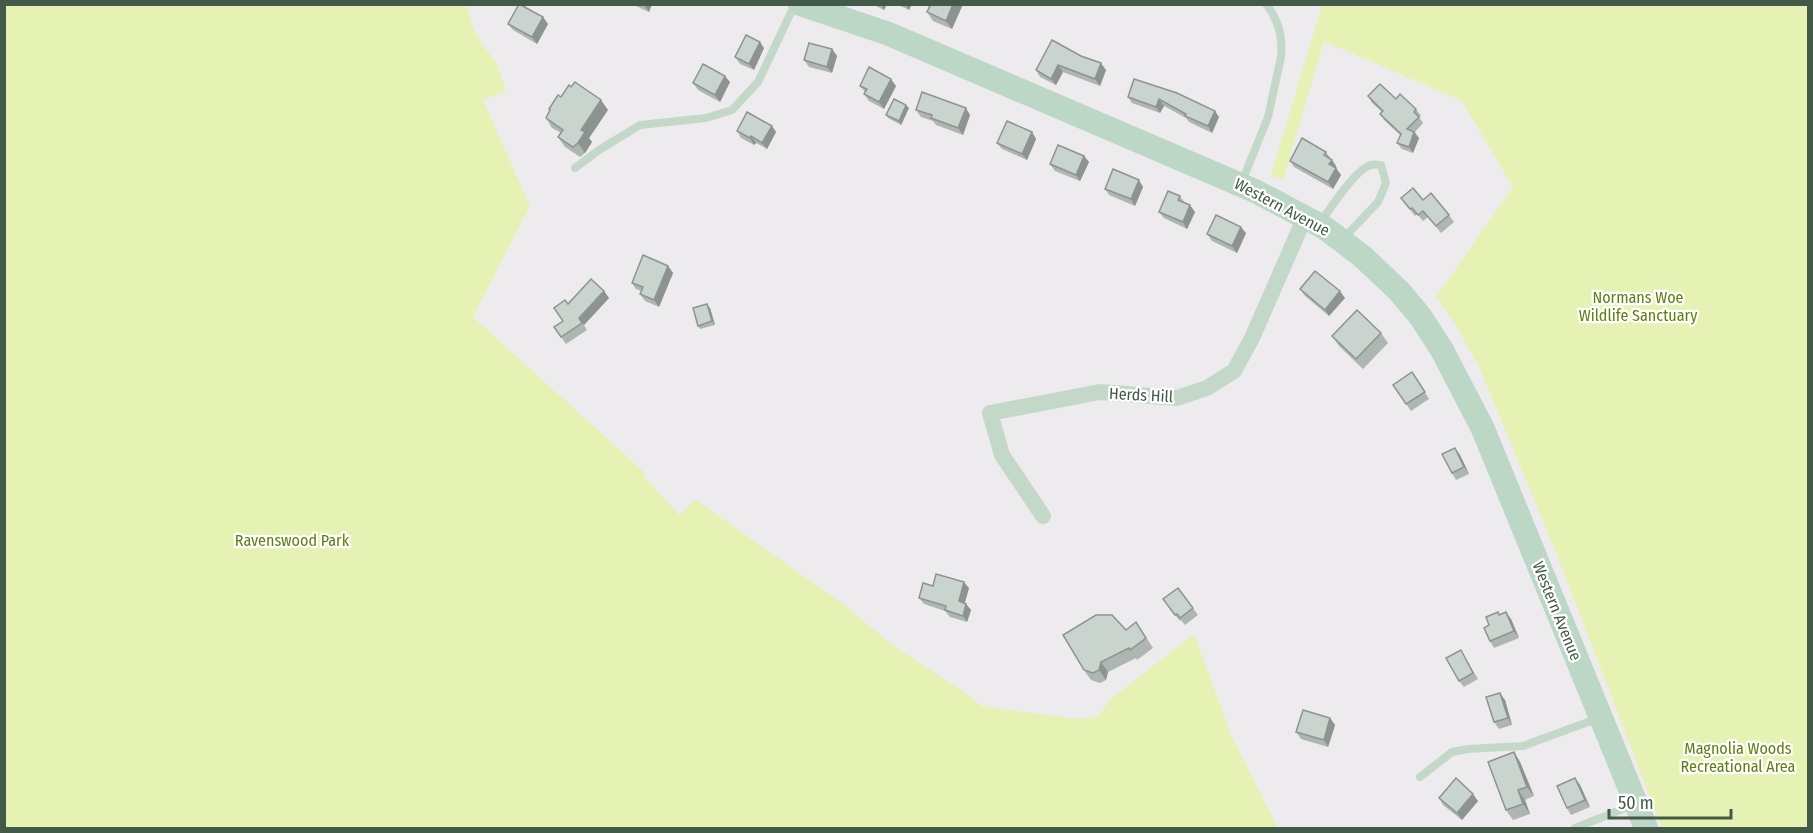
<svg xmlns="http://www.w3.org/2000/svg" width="1813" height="833" font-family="'Fira Sans Condensed',sans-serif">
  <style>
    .green { fill: #e6f2b4 }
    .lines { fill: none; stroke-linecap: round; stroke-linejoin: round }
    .service { stroke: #c3d8c9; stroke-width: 8 }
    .minor { stroke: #c3d8c9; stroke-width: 16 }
    .secondary { stroke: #bcd7c5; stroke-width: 24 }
    .wall { fill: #aeb6b1 }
    .shaded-wall { fill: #8d9490 }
    .building { fill: #cad4ce; stroke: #8d9490; stroke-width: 1.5 }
    .labels { text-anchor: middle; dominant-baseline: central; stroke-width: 4.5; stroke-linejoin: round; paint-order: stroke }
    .street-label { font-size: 16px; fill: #435a49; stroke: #fff }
    .park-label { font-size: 16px; fill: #5e800f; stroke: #fff }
  </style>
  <rect width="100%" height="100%" fill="#eeebef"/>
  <g class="green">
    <path d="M5,4l461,1 7,23 11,19 13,16 9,28 -23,9 47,106 -57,111 171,155 -1,3 36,40 17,-15 150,106 45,38 80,53 10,9 98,13 19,-3 13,-17 83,-65 38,103 46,91h-1273z"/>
    <path d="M1322,5h486v823h-146l-105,-273 -77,-186 -23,-42 -21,-30 77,-110 -51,-86 -138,-60 -41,139 -12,-5z"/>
  </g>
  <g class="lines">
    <g class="service">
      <path d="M575,168l24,-18 41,-25 66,-7 26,-8 26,-28 37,-78"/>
      <path d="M1241,184l27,-67 13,-60c2,-19 -3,-38 -15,-53"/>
      <path d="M1319,224c10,-13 37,-56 52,-59 3,-1 7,0 10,0l5,18 -8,19 -35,37"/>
      <path d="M1420,777l32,-25 16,-3 55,-3 76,-28"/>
      <path d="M1575,828l58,-23"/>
    </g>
    <path class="minor" d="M1043,516l-41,-61 -12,-42 110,-21 77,6 30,-10 27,-17 18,-33 53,-121"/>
    <path class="secondary" d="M800,4l89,30 366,157 70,37 38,29 36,34 21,25 22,34 41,79 163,399"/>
  </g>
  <g class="wall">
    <path d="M635,4h17l-3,8 -13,-6z"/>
    <path d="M872,4h15l-3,6z"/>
    <path d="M896,4h16l-3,6z"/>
    <path d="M923,4h40l-11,25 -19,-8 -6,-9 2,-5z"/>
    <path d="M543,17l5,7 -11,20 -24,-14 -5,-6z"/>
    <path d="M1052,40l54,30 -6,16 -37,-14 -7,13 -16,-8 -4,-7z"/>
    <path d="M764,48l-10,22 -14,-6 -5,-7z"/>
    <path d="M832,49l5,7 -5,17 -23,-6 -5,-7z"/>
    <path d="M1134,79l85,38 -7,16 -23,-11 -3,-4 -22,-12 -4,7 -28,-10 -4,-6z"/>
    <path d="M730,82l-10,20 -22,-12 -5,-7z"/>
    <path d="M860,86h36l-12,23 -15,-8 -5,-7 1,-2z"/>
    <path d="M1368,96l28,3 20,10 5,7 -2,1 4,6 -8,9 4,6 -6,15 -11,-4 -5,-6 3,-8 -16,-15 -4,-6 2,-2 -10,-9z"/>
    <path d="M561,97l47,13 -19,28 3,4 -7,11 -5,4 -15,-10 -7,-10 3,-4 -9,-5 -6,-10 4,-7 -1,-2z"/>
    <path d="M909,108l-8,17 -13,-7 -2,-3z"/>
    <path d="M916,110l54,5 -7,20 -27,-10 -3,-4 -12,-4z"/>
    <path d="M772,126l4,6 -9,17 -11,-6 -2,2 -13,-7 -4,-7z"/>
    <path d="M1032,132l4,7 -9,21 -25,-11 -5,-6z"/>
    <path d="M1326,152l10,14v2l5,7 -8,14 -39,-22 -4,-6z"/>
    <path d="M1084,156l5,6 -9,19 -25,-10 -5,-7z"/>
    <path d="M1143,187l-8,19 -26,-11 -4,-6z"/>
    <path d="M1180,196l4,6 11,10 -8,17 -23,-11 -5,-6z"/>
    <path d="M1401,198l22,2 26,15 5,7 -13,11 -13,-16 -5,4 -6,-7 -2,2z"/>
    <path d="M1246,233l-9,20 -25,-12 -5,-7z"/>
    <path d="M668,266l5,7 -14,34 -14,-6 -5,-7 2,-3 -6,-2 -4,-6z"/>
    <path d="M1300,289l45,9 -16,18 -24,-20z"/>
    <path d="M604,291l5,7 -25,27 3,5 -21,14 -12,-17 9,-6 5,-17z"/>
    <path d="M710,308l5,17 -15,4 -2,-3z"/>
    <path d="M1381,333l7,10 -25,26 -24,-23 -7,-10z"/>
    <path d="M1412,372l17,27 -18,12 -18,-26z"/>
    <path d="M1455,448l5,7 9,19 -13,6 -4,-7z"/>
    <path d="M933,586l36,2 -4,15 1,1 5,6 -4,12 -17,-5 -5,-6 -21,-7 -5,-6z"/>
    <path d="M1178,588l20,27 -13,10 -4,-5 -1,1 -13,-16z"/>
    <path d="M1500,615l11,4 8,19 -25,10 -4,-7 -1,-16z"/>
    <path d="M1136,622l17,26 -16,12 -1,-2 -28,14 -2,8 -6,3 -9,-3 -7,-10 42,-40z"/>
    <path d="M1465,657l13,22 -14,8 -5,-6z"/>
    <path d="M1505,700l7,25 -13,4 -5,-7z"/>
    <path d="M1330,718l5,7 -7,22 -27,-8 -5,-7z"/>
    <path d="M1514,752l6,10 14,34 -9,4 5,14 -17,6 -7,-10z"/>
    <path d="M1575,778l5,7 10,22 -19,8 -4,-7z"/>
    <path d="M1439,798l39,3 -16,19 -19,-15z"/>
  </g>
  <g class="shaded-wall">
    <path d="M644,4h8l-3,8 -5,-7z"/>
    <path d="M881,4h6l-3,6z"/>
    <path d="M905,4h7l-3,6z"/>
    <path d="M953,4h10l-11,25 -6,-8z"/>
    <path d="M543,17l5,7 -11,20 -5,-7z"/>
    <path d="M760,42l4,6 -10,22 -5,-6z"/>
    <path d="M832,49l5,7 -5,17 -5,-6z"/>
    <path d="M1101,63l5,7 -6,16 -5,-7z"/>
    <path d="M1058,65l5,7 -7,13 -5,-6z"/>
    <path d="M725,76l5,6 -10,20 -5,-7z"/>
    <path d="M891,79l5,7 -12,23 -5,-7z"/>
    <path d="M1159,99l5,7 -4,7 -4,-6z"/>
    <path d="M601,100l7,10 -19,28 3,4 -7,11 -7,-10 3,-13z"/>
    <path d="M906,105l3,3 -8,17 -2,-4z"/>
    <path d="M966,108l4,7 -7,20 -5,-7z"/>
    <path d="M1215,111l4,6 -7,16 -4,-7z"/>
    <path d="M772,126l4,6 -9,17 -5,-6z"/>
    <path d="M1032,132l4,7 -9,21 -5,-6z"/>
    <path d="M1414,132l5,6 -6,15 -4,-6z"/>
    <path d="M751,136l5,7 -2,2 -4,-7z"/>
    <path d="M1084,156l5,6 -9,19 -4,-6z"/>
    <path d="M1332,160l4,6 -2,5 -5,-7z"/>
    <path d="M1336,168l5,7 -8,14 -5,-7z"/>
    <path d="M1139,180l4,7 -8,19 -4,-7z"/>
    <path d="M1190,205l5,7 -8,17 -4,-7z"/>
    <path d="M1241,227l5,6 -9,20 -5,-7z"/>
    <path d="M668,266l5,7 -14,34 -5,-7z"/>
    <path d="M604,291l5,7 -25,27 -5,-7z"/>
    <path d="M1340,291l5,7 -16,18 -4,-6z"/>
    <path d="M707,304l3,4 5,17 -3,-4z"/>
    <path d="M1455,448l5,7 9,19 -5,-7z"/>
    <path d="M964,582l5,6 -6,20 -4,-7z"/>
    <path d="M966,604l5,6 -4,12 -4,-6z"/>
    <path d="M1506,612l5,7 8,19 -5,-7z"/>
    <path d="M1101,662l7,10 -2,8 -7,-10z"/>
    <path d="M1500,693l5,7 7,25 -4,-7z"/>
    <path d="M1330,718l5,7 -7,22 -4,-7z"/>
    <path d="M1514,752l6,10 14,34 -7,-9z"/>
    <path d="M1575,778l5,7 10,22 -5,-7z"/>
    <path d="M1518,790l7,10 5,14 -7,-10z"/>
    <path d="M1473,794l5,7 -16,19 -5,-7z"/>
  </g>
  <g class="building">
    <path d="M519,4l24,13 -11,20 -24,-13z"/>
    <path d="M931,4h22l-7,17 -19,-9z"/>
    <path d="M746,35l14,7 -11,22 -14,-7z"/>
    <path d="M1052,40l29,16 20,7 -6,16 -37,-14 -7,14 -15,-9z"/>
    <path d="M809,43l23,6 -5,18 -23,-7z"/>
    <path d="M703,64l22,12 -10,19 -22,-12z"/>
    <path d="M869,67l22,12 -12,23 -15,-8 3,-5 -7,-3z"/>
    <path d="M1134,79l43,14 38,18 -7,15 -23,-10 1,-2 -27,-15 -3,8 -28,-10z"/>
    <path d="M575,82l26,18 -20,30 4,2 -7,11 -5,4 -15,-10 5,-7 -17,-12 4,-8 -1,-1 9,-14 3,2 8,-12 2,2z"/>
    <path d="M1380,84l16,15 4,-5 16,15 -2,3 5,5 -12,12 7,3 -5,15 -12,-4 4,-9 -21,-20 3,-3 -15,-15z"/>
    <path d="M922,92l44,16 -8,20 -27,-10 1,-3 -16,-5z"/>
    <path d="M894,99l12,6 -7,16 -13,-6z"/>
    <path d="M747,112l25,14 -10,17 -11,-7 -1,2 -13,-7z"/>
    <path d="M1007,121l25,11 -10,22 -25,-11z"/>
    <path d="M1302,138l24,14 -2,3 8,5 -3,4 7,4 -8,14 -38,-21z"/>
    <path d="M1058,145l26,11 -8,19 -26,-11z"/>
    <path d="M1113,169l26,11 -8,19 -26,-10z"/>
    <path d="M1413,188l10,12 8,-7 18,22 -13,11 -13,-15 -5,4 -6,-7 -2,1 -9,-11z"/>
    <path d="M1168,191l12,5 -2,4 12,5 -7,17 -24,-10z"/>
    <path d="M1216,215l25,12 -9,19 -25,-12z"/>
    <path d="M643,255l25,11 -14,34 -14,-6 3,-7 -11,-4z"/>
    <path d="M1315,271l25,20 -15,19 -25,-21z"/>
    <path d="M591,279l13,12 -25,27 3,5 -21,14 -7,-10 9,-6 -9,-13 11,-8 3,4z"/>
    <path d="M707,304l5,17 -14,5 -5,-18z"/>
    <path d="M1357,310l24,23 -25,26 -24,-23z"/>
    <path d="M1412,372l13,20 -19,12 -13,-19z"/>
    <path d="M1455,448l9,19 -12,6 -10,-19z"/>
    <path d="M936,574l28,8 -5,19 7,3 -3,12 -18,-6 1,-4 -27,-8 4,-15 10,3z"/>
    <path d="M1178,588l15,20 -13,10 -3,-4 -2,1 -12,-16z"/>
    <path d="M1498,612l1,3 7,-3 8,19 -24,10 -6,-13 5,-3 -3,-8z"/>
    <path d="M1096,615h16l14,15 10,-8 10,16 -16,12 -1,-2 -28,14 -2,8 -6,3 -9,-3 -21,-35z"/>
    <path d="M1461,650l12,23 -14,8 -13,-23z"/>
    <path d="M1500,693l8,25 -14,4 -8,-25z"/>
    <path d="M1303,710l27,8 -6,22 -28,-8z"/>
    <path d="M1514,752l13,35 -9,3 5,14 -17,6 -18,-48z"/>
    <path d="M1456,778l17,16 -16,19 -18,-15z"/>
    <path d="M1575,778l10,22 -18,8 -10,-22z"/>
  </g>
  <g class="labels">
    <g class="street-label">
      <text transform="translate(1282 207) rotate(28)">Western Avenue</text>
      <text transform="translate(1141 395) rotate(3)">Herds Hill</text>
      <text transform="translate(1557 611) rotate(68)">Western Avenue</text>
    </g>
    <g class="park-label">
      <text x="1638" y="297">Normans Woe<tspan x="1638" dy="18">Wildlife Sanctuary</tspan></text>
      <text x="292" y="540">Ravenswood Park</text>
      <text x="1738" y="748">Magnolia Woods<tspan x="1738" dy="18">Recreational Area</tspan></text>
    </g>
  </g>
  <rect width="1813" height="833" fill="none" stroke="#435a49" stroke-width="12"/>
  <path d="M1609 809v9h122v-9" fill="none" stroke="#435a49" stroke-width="3"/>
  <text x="1618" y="809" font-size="18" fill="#435a49" stroke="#ffffff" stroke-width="4.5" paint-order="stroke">50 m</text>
</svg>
